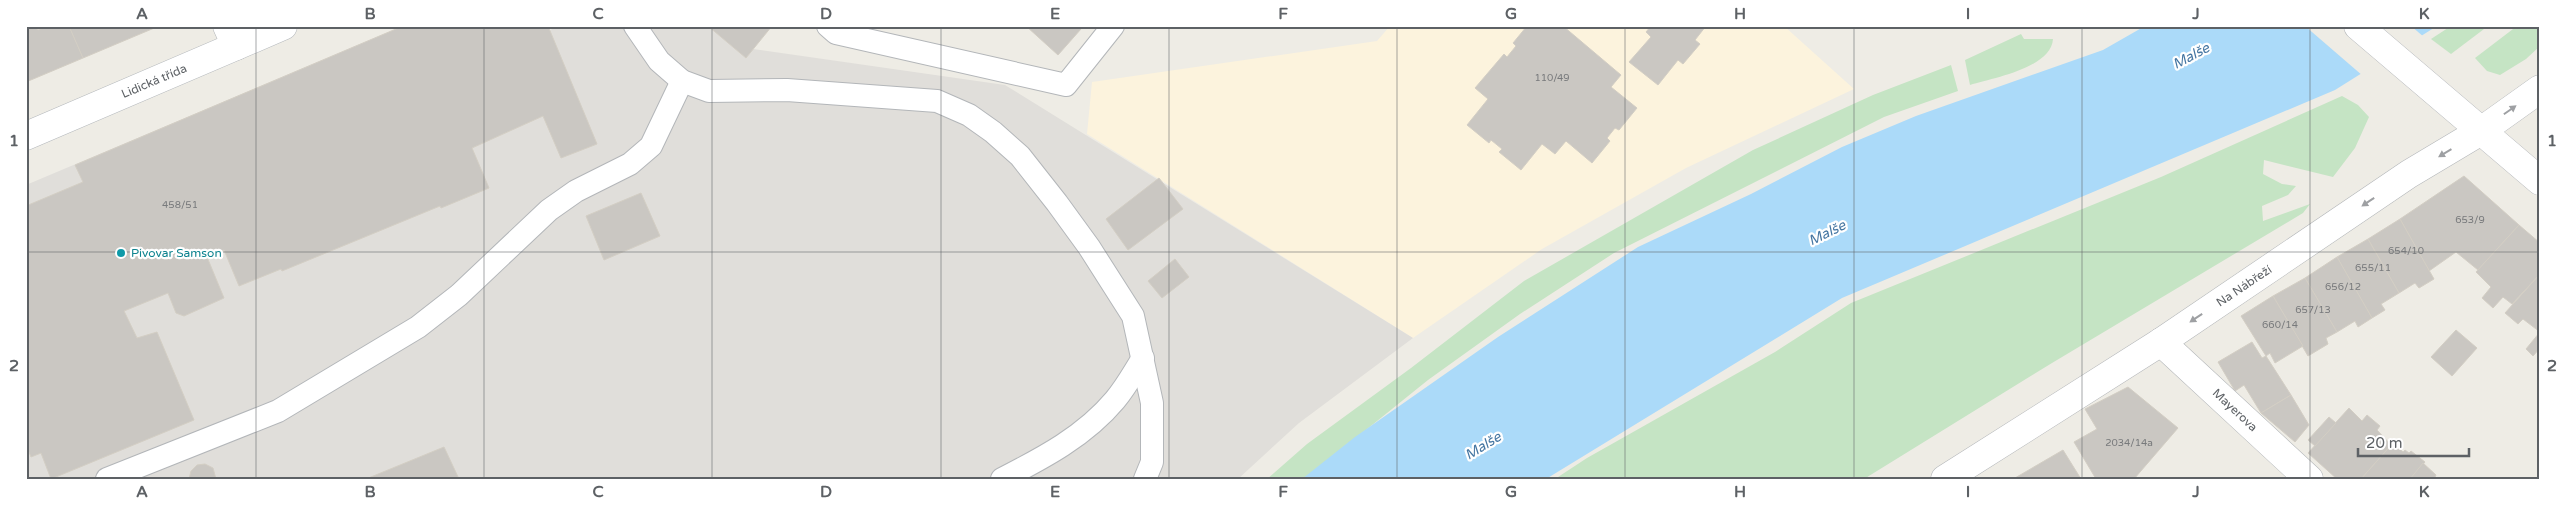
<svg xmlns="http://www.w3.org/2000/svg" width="2566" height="505" font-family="'Varela Round',sans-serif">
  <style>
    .commercial { fill: #fcf3dd }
    .industrial { fill: #e0deda }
    .green { fill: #c5e4c4 }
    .water { fill: #abdaf9 }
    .pier { fill: #eeece5 }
    .building { fill: #cac7c2; stroke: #d3cec4 }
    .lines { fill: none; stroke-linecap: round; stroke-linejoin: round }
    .lane-casing { stroke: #b3b6b9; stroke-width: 24 }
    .street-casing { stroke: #b3b6b9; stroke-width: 29 }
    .secondary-casing { stroke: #b4b8bc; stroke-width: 29 }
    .lane { stroke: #fff; stroke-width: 22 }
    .street { stroke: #fff; stroke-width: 28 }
    .secondary { stroke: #fff; stroke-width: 28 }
    .oneway { fill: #9ea0a3 }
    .grid { fill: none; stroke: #5d6165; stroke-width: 1; stroke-opacity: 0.55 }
    .culture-dot { fill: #0f9aa8; stroke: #fff; stroke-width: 2 }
    .labels { text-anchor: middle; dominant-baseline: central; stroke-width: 4.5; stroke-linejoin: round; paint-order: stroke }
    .number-label { font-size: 10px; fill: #787a7c }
    .street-label { font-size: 12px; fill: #5d6165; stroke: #fff }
    .culture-label { font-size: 12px; fill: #0d838f; stroke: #fff; text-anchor: start }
    .water-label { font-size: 14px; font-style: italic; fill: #4576a2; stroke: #fff }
    .neatline { fill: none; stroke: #5d6165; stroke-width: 2 }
    .grid-label { font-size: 16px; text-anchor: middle; font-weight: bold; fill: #5d6165 }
  </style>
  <rect width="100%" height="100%" fill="#eeece5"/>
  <path class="commercial" d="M1390,26h394l70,63 -168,79 -144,81 -129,89 -326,-204 5,-52 285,-41z"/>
  <path class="industrial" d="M403,26h145l2,4 10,-4h148l38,32 7,-9 252,36 408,253 -114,85 -61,56h-1212v-294z"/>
  <g class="green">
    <path d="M2451,26h37l-37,28 -20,-15z"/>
    <path d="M2517,26h23v20l-14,13 -26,16 -13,-4 -12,-13z"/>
    <path d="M2021,34l3,5h29c-2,29 -60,39 -83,46l-5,-25z"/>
    <path d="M1951,65l7,26 -74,26 -270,136 -94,61 -92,66 -123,99h-38l40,-35 104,-76 113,-87 229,-131 120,-55z"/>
    <path d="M2342,96l16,9 11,12 -14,31 -22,29 -69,-17 -1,14 19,10 14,2 -8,9 -26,11 1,15 47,-17 -7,9 -251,150 -188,116h-309l32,-21 188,-106 76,-49 310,-126z"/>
  </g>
  <path class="water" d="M2145,26h292l-102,64 -493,208 -296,181h-244l53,-42 143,-100 140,-90 113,-53 91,-47 74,-31 187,-66z"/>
  <path class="pier" d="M2305,26h106l13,11 -61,39z"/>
  <g class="building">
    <path d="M26,26h7l5,4 8,-4h23l14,32 -57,24z"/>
    <path d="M69,26h90l-76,32z"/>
    <path d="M403,26h145l49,118 -36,14 -18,-42 -71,32 17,40 -48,20 -1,-2 -158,65 -1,-2 -42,17 -15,-36 -17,7 17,41 -40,18 -8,-3 -8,-20 -44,18 13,27 20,-6 37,88 -143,59 -10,-26 -10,4 -5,-12v-239l57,-24 -8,-17z"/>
    <path d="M708,26h64l-26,32z"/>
    <path d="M1026,26h51l4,3 -23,26z"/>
    <path d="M1527,26h36l58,49 -10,12 26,21 -18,22 -4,-2 -8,10 3,3 -18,22 -26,-22 -11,13 -13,-10 -21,26 -22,-18 3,-3 -11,-9 -2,3 -22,-18 21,-26 -13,-11 29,-34 3,3 9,-11 -3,-3z"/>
    <path d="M1651,26h55l-11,14 5,4 -17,20 -5,-4 -20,25 -29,-23 22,-25 -5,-5z"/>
    <path d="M2464,176l55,49 -41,45 -22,-18 -27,19 -29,-52z"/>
    <path d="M1159,178l24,31 -55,41 -22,-31z"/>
    <path d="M641,193l19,43 -56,24 -18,-44z"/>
    <path d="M2400,219l34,60 -15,9 -4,-5 -16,10 -31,-54z"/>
    <path d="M2519,225l21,18v31l-28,30 -9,-7 -10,11 -11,-10 9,-11 -15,-15z"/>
    <path d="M2368,239l31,54 -18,11 4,6 -13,8 -35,-61z"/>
    <path d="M2337,257l35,61 -14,9 -3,-6 -18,11 -32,-54z"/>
    <path d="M1175,259l14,18 -27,21 -14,-17z"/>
    <path d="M2540,274v74l-7,8 -7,-7 14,-17 -17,-13 -5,5 -13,-11z"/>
    <path d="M2305,278l32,54 -11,6 2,6 -20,12 -35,-60z"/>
    <path d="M2273,296l30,50 -28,17 -5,-10 -4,3 -25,-40z"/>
    <path d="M2456,330l21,18 -25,28 -21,-19z"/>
    <path d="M2252,342l10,16 4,-2 25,39 -30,18 -17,-28 -9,6 -17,-29z"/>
    <path d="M2128,387l50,41 -44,51h-38l-22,-37 23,-13 -12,-20z"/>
    <path d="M2291,395l18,30 -14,17 -34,-29z"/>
    <path d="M2349,408l13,13 5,-6 13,11 -3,4 14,15 -30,34h-24l-29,-26z"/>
    <path d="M2329,417l7,6 -21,23 -7,-6z"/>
    <path d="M2393,443l10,9 2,-2 4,3 2,-2 14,11 -15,17h-49z"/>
    <path d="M444,447l15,32h-93z"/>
    <path d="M2063,450l18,29h-65l-1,-1z"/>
    <path d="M2423,463l13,12 -2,4h-24z"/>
    <path d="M205,464l8,4 3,11h-27l2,-8 6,-6z"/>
  </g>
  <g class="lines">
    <defs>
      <g id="lane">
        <path d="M635,26l24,35 23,20 27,10 78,-1 150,11 32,14 24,17 27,24 37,47 32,44 44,69 19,87v59l-7,17"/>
        <path d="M828,26l8,7 230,52 47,-59"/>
        <path d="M107,479l171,-68 140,-84 41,-32 90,-85 27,-19 54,-27 21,-18 31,-65"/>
        <path d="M1002,479c41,-21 83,-43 113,-79 11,-13 19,-28 28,-42"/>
      </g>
      <g id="street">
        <path d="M227,26l9,20"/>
        <path d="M2358,26l182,155"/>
        <path d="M2161,342l148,137"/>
        <path d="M1945,479l216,-137 248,-168 72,-43 59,-42"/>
      </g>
      <path id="secondary" d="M26,136l257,-110"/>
    </defs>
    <use href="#lane" class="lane-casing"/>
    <use href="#street" class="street-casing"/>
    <use href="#secondary" class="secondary-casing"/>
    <use href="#lane" class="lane"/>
    <use href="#street" class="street"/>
    <use href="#secondary" class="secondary"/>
  </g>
  <defs><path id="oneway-solid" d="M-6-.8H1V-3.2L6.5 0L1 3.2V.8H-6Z" transform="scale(1.25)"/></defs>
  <g class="oneway">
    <use href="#oneway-solid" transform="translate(2510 110) rotate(-35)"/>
    <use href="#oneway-solid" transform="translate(2445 153) rotate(149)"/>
    <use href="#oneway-solid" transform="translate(2368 202) rotate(146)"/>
    <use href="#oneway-solid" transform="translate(2196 318) rotate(146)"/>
  </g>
  <path class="grid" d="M256,26v453M484,26v453M712,26v453M941,26v453M1169,26v453M1397,26v453M1625,26v453M1854,26v453M2082,26v453M2310,26v453M26,252h2514"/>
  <circle class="culture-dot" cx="121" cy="253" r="5"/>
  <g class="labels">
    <g class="number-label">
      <text x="1552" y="78">110/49</text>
      <text x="180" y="205">458/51</text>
      <text x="2470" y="220">653/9</text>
      <text x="2406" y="251">654/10</text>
      <text x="2373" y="268">655/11</text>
      <text x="2343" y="287">656/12</text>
      <text x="2313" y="310">657/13</text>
      <text x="2280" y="325">660/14</text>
      <text x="2129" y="443">2034/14a</text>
    </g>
    <g class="street-label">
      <text transform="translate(154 81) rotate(-23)">Lidická třída</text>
      <text transform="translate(2244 286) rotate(-34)">Na Nábřeží</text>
      <text transform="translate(2235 410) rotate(43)">Mayerova</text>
    </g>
    <g class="culture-label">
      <text x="131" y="253">Pivovar Samson</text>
    </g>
    <g class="water-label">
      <text transform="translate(2191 56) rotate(-28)">Malše</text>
      <text transform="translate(1827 233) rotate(-26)">Malše</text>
      <text transform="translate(1483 446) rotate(-32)">Malše</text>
    </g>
  </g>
  <rect width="2566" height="505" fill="none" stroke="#ffffff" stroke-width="55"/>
  <path d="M2358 448v8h111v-8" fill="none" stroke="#5d6165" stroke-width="2.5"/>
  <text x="2366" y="448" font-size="15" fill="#5d6165" stroke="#ffffff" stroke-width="4" paint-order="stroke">20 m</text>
  <rect x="28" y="28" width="2510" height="450" class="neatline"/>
  <g class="grid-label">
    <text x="142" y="19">A</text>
    <text x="370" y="19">B</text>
    <text x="598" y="19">C</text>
    <text x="826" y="19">D</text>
    <text x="1055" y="19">E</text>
    <text x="1283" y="19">F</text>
    <text x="1511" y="19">G</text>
    <text x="1740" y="19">H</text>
    <text x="1968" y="19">I</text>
    <text x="2196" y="19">J</text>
    <text x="2424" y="19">K</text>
    <text x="14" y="146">1</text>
    <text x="2552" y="146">1</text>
    <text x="14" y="371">2</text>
    <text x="2552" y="371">2</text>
    <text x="142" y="497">A</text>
    <text x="370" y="497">B</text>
    <text x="598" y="497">C</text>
    <text x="826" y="497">D</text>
    <text x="1055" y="497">E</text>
    <text x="1283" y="497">F</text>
    <text x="1511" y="497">G</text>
    <text x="1740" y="497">H</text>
    <text x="1968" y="497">I</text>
    <text x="2196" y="497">J</text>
    <text x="2424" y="497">K</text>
  </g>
</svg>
